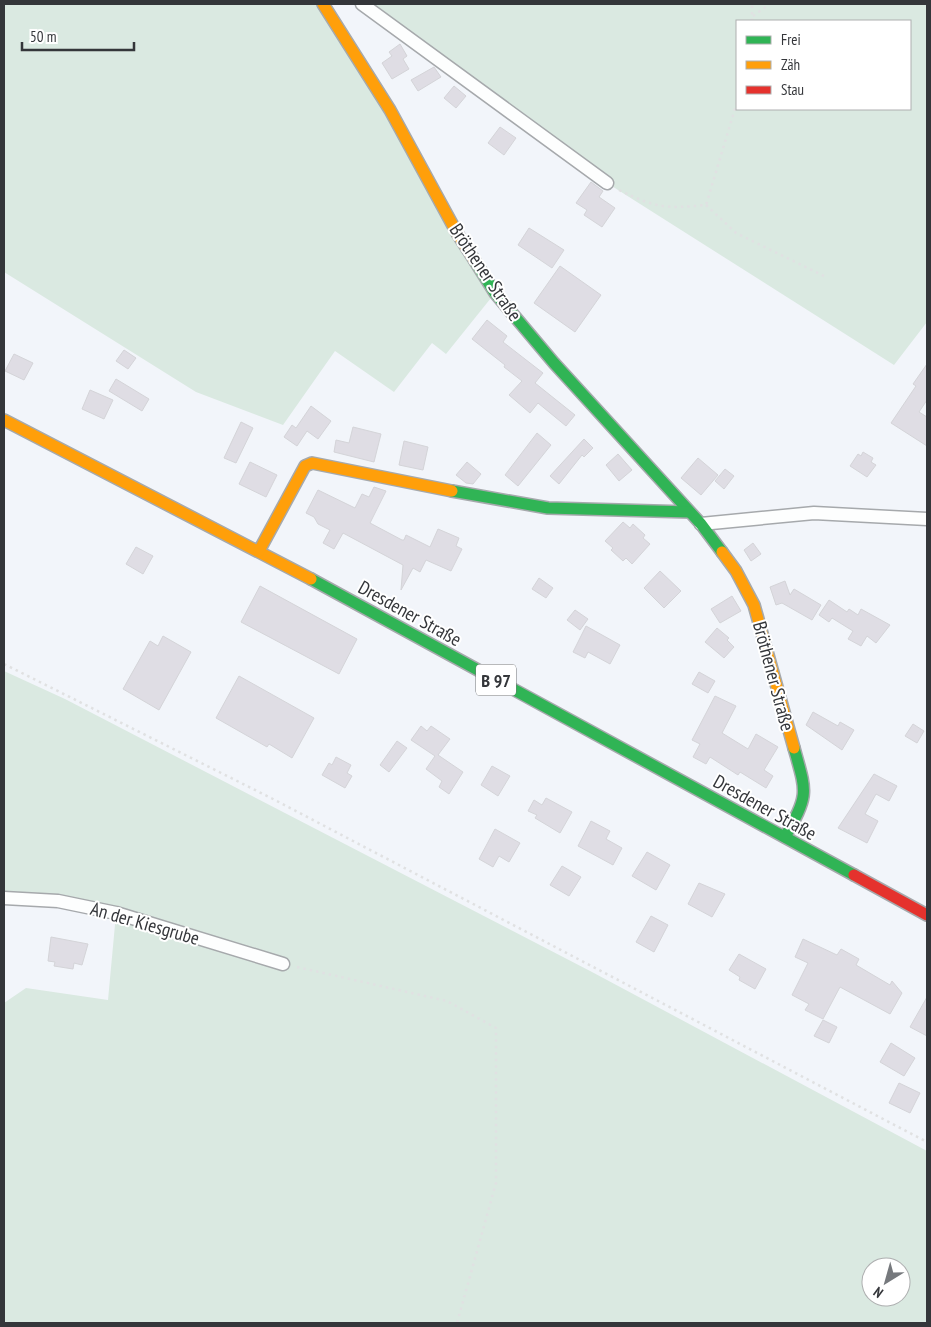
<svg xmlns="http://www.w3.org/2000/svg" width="931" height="1327" font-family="'PT Sans Narrow',sans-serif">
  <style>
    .green { fill: #dae9e1; fill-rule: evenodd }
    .building { fill: #dfdde4; stroke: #d4d4d8 }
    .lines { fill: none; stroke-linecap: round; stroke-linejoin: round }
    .street-casing { stroke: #a6a9ac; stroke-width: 15 }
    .fast-casing { stroke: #a6a9ac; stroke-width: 14 }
    .slow-casing { stroke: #a6a9ac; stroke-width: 14 }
    .jam-casing { stroke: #a6a9ac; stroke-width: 14 }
    .path { stroke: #e0e1e2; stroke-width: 2.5; stroke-dasharray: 2.5 4; stroke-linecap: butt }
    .street { stroke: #fdfefe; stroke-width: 12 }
    .fast { stroke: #30b455; stroke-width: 11 }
    .slow { stroke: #ff9f0a; stroke-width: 11 }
    .jam { stroke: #e5322d; stroke-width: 11 }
    .labels { text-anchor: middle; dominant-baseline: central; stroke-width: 4; stroke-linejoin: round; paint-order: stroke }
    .shield { fill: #fff; stroke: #717275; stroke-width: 1 }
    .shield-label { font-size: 18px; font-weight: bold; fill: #34363a }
    .street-label { font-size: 19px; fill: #34363a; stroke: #fff }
  </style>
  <rect width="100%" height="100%" fill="#f2f5fa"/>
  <g class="green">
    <path d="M4,4h319l172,289 -49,61 -14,-11 -38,49 -59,-41 -52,74 -87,-33 -192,-120z"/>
    <path d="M362,4h565v318l-33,43 -287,-182zM737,21h173v88h-173z"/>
    <path d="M4,671l61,28 527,273 335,179v172h-923v-320l22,-15 82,12 8,-86 -112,-16zM871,1267h30v30h-30z"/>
  </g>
  <g class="building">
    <path d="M400,44l7,12 -4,3 6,10 -17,10 -10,-16 10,-7 -3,-4z"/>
    <path d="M434,67l7,10 -23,14 -7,-11z"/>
    <path d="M454,86l12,10 -10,12 -12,-10z"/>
    <path d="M500,127l16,11 -12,17 -16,-12z"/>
    <path d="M591,182l12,9 -4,6 16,11 -13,19 -18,-12 3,-5 -11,-7z"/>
    <path d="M529,228l35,22 -12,18 -34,-23z"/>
    <path d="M560,266l41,29 -26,37 -41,-29z"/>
    <path d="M487,320l20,16 -4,6 40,31 -8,10 40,32 -9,11 -28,-23 -8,10 -21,-18 13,-14 -18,-14 1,-2 -33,-26z"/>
    <path d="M124,350l12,8 -8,11 -12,-8z"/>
    <path d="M14,354l19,9 -9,17 -19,-9z"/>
    <path d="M927,364v36l-8,12 8,5v29l-36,-23 25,-37 -3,-2z"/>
    <path d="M116,379l33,20 -7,12 -33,-20z"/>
    <path d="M90,390l23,10 -9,19 -22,-10z"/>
    <path d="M311,406l20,15 -13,18 -11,-8 -10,15 -13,-9 8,-12 4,3z"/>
    <path d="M241,422l12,6 -17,35 -12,-5z"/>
    <path d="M353,427l28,7 -7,28 -40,-10 2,-12 13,3z"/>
    <path d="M537,433l14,12 -33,41 -13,-11z"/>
    <path d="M584,439l9,9 -9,9 -2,-2 -23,29 -9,-8z"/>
    <path d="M404,441l24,6 -5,23 -24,-5z"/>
    <path d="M863,452l10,6 -2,4 5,3 -9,12 -17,-11 8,-12 3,2z"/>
    <path d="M618,454l14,16 -13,11 -13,-16z"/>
    <path d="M698,458l20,17 -17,20 -20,-17z"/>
    <path d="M250,462l27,13 -11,22 -27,-13z"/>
    <path d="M467,462l14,12 -8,10 -7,-1 -10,-8z"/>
    <path d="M725,469l9,7 -10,13 -9,-8z"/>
    <path d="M374,487l12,4 -16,32 32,17h2l2,-5 24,12 8,-18 21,9 -3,8 6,3 -11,22 -25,-11 -6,12 -7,-4 -12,22 2,-25 -60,-32 -9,16 -11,-6 7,-13 -12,-6 -4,-7 -8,-4 12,-23 37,18 7,-14 7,3z"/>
    <path d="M623,522l7,6 3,-4 12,11 -2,3 7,6 -18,20 -6,-6 -3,3 -12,-11 2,-2 -8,-7z"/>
    <path d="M753,543l8,11 -10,7 -7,-11z"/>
    <path d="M136,547l17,9 -10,18 -17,-10z"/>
    <path d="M660,571l21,20 -17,17 -20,-20z"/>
    <path d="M539,578l14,10 -7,10 -14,-9z"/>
    <path d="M785,581l5,14 4,-6 27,16 -9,15 -30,-17 -6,2 -6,-18z"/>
    <path d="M260,586l97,53 -18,35 -98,-52z"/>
    <path d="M732,596l9,15 -21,12 -9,-14z"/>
    <path d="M829,600l18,12 2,-3 9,6 3,-6 29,16 -14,18 -9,-7 -6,10 -13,-7 5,-8 -21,-13 -3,4 -10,-7z"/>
    <path d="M575,610l13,9 -8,11 -13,-10z"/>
    <path d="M586,626l34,19 -10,19 -22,-12 -3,6 -12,-6z"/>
    <path d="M717,628l12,10 -2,2 7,7 -10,11 -19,-16z"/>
    <path d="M163,636l28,16 -32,58 -36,-21 27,-48 8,5z"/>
    <path d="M699,672l16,9 -7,12 -16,-9z"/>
    <path d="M239,676l75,42 -22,40 -23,-14 -2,3 -51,-29z"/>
    <path d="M715,696l21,10 -14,27 26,16 8,-15 22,13 -14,23 9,6 -7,12 -26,-16 -2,3 -28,-18 -4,7 -13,-7 7,-13 -8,-4z"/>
    <path d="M813,712l25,14 2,-4 14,8 -12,20 -36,-25z"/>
    <path d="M913,724l11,7 -7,12 -12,-7z"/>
    <path d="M421,726l6,5 4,-5 19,13 -12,16 25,17 -14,22 -10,-7 3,-6 -16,-12 9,-13 -24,-16z"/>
    <path d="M397,741l10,7 -18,24 -9,-7z"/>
    <path d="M336,757l15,8 -4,8 5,3 -7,12 -23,-13 7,-12 3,2z"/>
    <path d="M492,766l18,10 -12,20 -17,-11z"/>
    <path d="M874,774l23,12 -8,15 -13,-7 -11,20 13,7 -11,22 -29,-15z"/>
    <path d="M546,798l26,14 -12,21 -25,-15 2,-3 -9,-4 6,-11 8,5z"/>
    <path d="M591,821l19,10 -4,8 16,9 -9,17 -35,-19z"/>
    <path d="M495,829l25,14 -11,19 -10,-6 -6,11 -14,-8z"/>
    <path d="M647,852l23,13 -14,25 -24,-14z"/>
    <path d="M562,866l19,11 -12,19 -19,-11z"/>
    <path d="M699,883l26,11 -13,23 -24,-13z"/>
    <path d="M651,916l17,9 -14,27 -18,-10z"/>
    <path d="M51,937l37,7 -6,21 -8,-2 -1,6 -19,-3 1,-4 -7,-1z"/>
    <path d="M803,939l34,16 4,-6 18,10 -3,6 34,20 2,-4 10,12 -12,21 -50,-27 -17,32 -18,-9 4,-6 -17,-9 16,-32 -13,-6z"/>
    <path d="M739,954l27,15 -11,20 -16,-9 1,-3 -11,-7z"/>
    <path d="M927,997v39l-17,-9z"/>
    <path d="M823,1020l14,7 -8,16 -15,-7z"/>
    <path d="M891,1043l24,15 -11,18 -24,-14z"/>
    <path d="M899,1083l21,10 -10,20 -21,-10z"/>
  </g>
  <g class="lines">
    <defs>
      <g id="street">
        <path d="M362,4l245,179"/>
        <path d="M701,524l113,-11 113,6"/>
        <path d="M4,898l54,3 58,12 167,51"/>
      </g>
      <g id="fast">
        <path d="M475,261l20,32 59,70 147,161 21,28"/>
        <path d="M452,491l96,17 141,4"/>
        <path d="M311,579l543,296"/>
        <path d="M785,837c24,-43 22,-43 9,-89"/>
      </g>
      <g id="slow">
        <path d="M323,4l67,106 67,123 18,28"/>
        <path d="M4,420l307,159"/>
        <path d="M259,551l46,-85 7,-3 140,28"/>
        <path d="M722,552l14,19 18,34 40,143"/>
      </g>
      <path id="jam" d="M854,875l73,40"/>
    </defs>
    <use href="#street" class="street-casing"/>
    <use href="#fast" class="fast-casing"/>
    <use href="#slow" class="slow-casing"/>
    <use href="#jam" class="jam-casing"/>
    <g class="path">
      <path d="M753,16l17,-12"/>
      <path d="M752,21v-17"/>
      <path d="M619,190c37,18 46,19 87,15l31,-103"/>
      <path d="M706,205l30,28 90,44"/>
      <path d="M4,664l269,135 654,343"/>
      <path d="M297,967l150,34 49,27v155l-39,140"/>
    </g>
    <use href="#street" class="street"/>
    <use href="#fast" class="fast"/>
    <use href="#slow" class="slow"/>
    <use href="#jam" class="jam"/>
  </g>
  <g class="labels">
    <rect class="shield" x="476" y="664.5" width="40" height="31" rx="4"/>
    <g class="shield-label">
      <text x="496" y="680">B 97</text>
    </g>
    <g class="street-label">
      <text transform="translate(486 272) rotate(56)">Bröthener Straße</text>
      <text transform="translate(410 613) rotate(29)">Dresdener Straße</text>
      <text transform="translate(774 676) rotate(75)">Bröthener Straße</text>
      <text transform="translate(765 807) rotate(29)">Dresdener Straße</text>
      <text transform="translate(145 923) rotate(16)">An der Kiesgrube</text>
    </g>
  </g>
  <rect width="931" height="1327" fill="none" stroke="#34363a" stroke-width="10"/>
  <rect x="736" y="20" width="175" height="90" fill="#ffffff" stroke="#aeafb0"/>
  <rect x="746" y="36" width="25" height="8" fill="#30b455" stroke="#aeafb0"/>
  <text x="781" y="45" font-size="15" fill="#34363a">Frei</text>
  <rect x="746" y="61" width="25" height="8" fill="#ff9f0a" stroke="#aeafb0"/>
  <text x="781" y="70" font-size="15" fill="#34363a">Zäh</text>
  <rect x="746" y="86" width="25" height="8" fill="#e5322d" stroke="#aeafb0"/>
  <text x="781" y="95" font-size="15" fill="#34363a">Stau</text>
  <g transform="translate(886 1282) rotate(217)"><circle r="24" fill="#ffffff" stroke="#aeafb0"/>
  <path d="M0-4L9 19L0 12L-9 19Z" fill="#76797d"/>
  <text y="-8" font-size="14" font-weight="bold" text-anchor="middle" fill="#34363a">N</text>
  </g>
  <path d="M22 42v8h112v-8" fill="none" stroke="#34363a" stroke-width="2.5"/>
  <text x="30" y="42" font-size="15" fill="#34363a" stroke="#ffffff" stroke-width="4" paint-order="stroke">50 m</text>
</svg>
